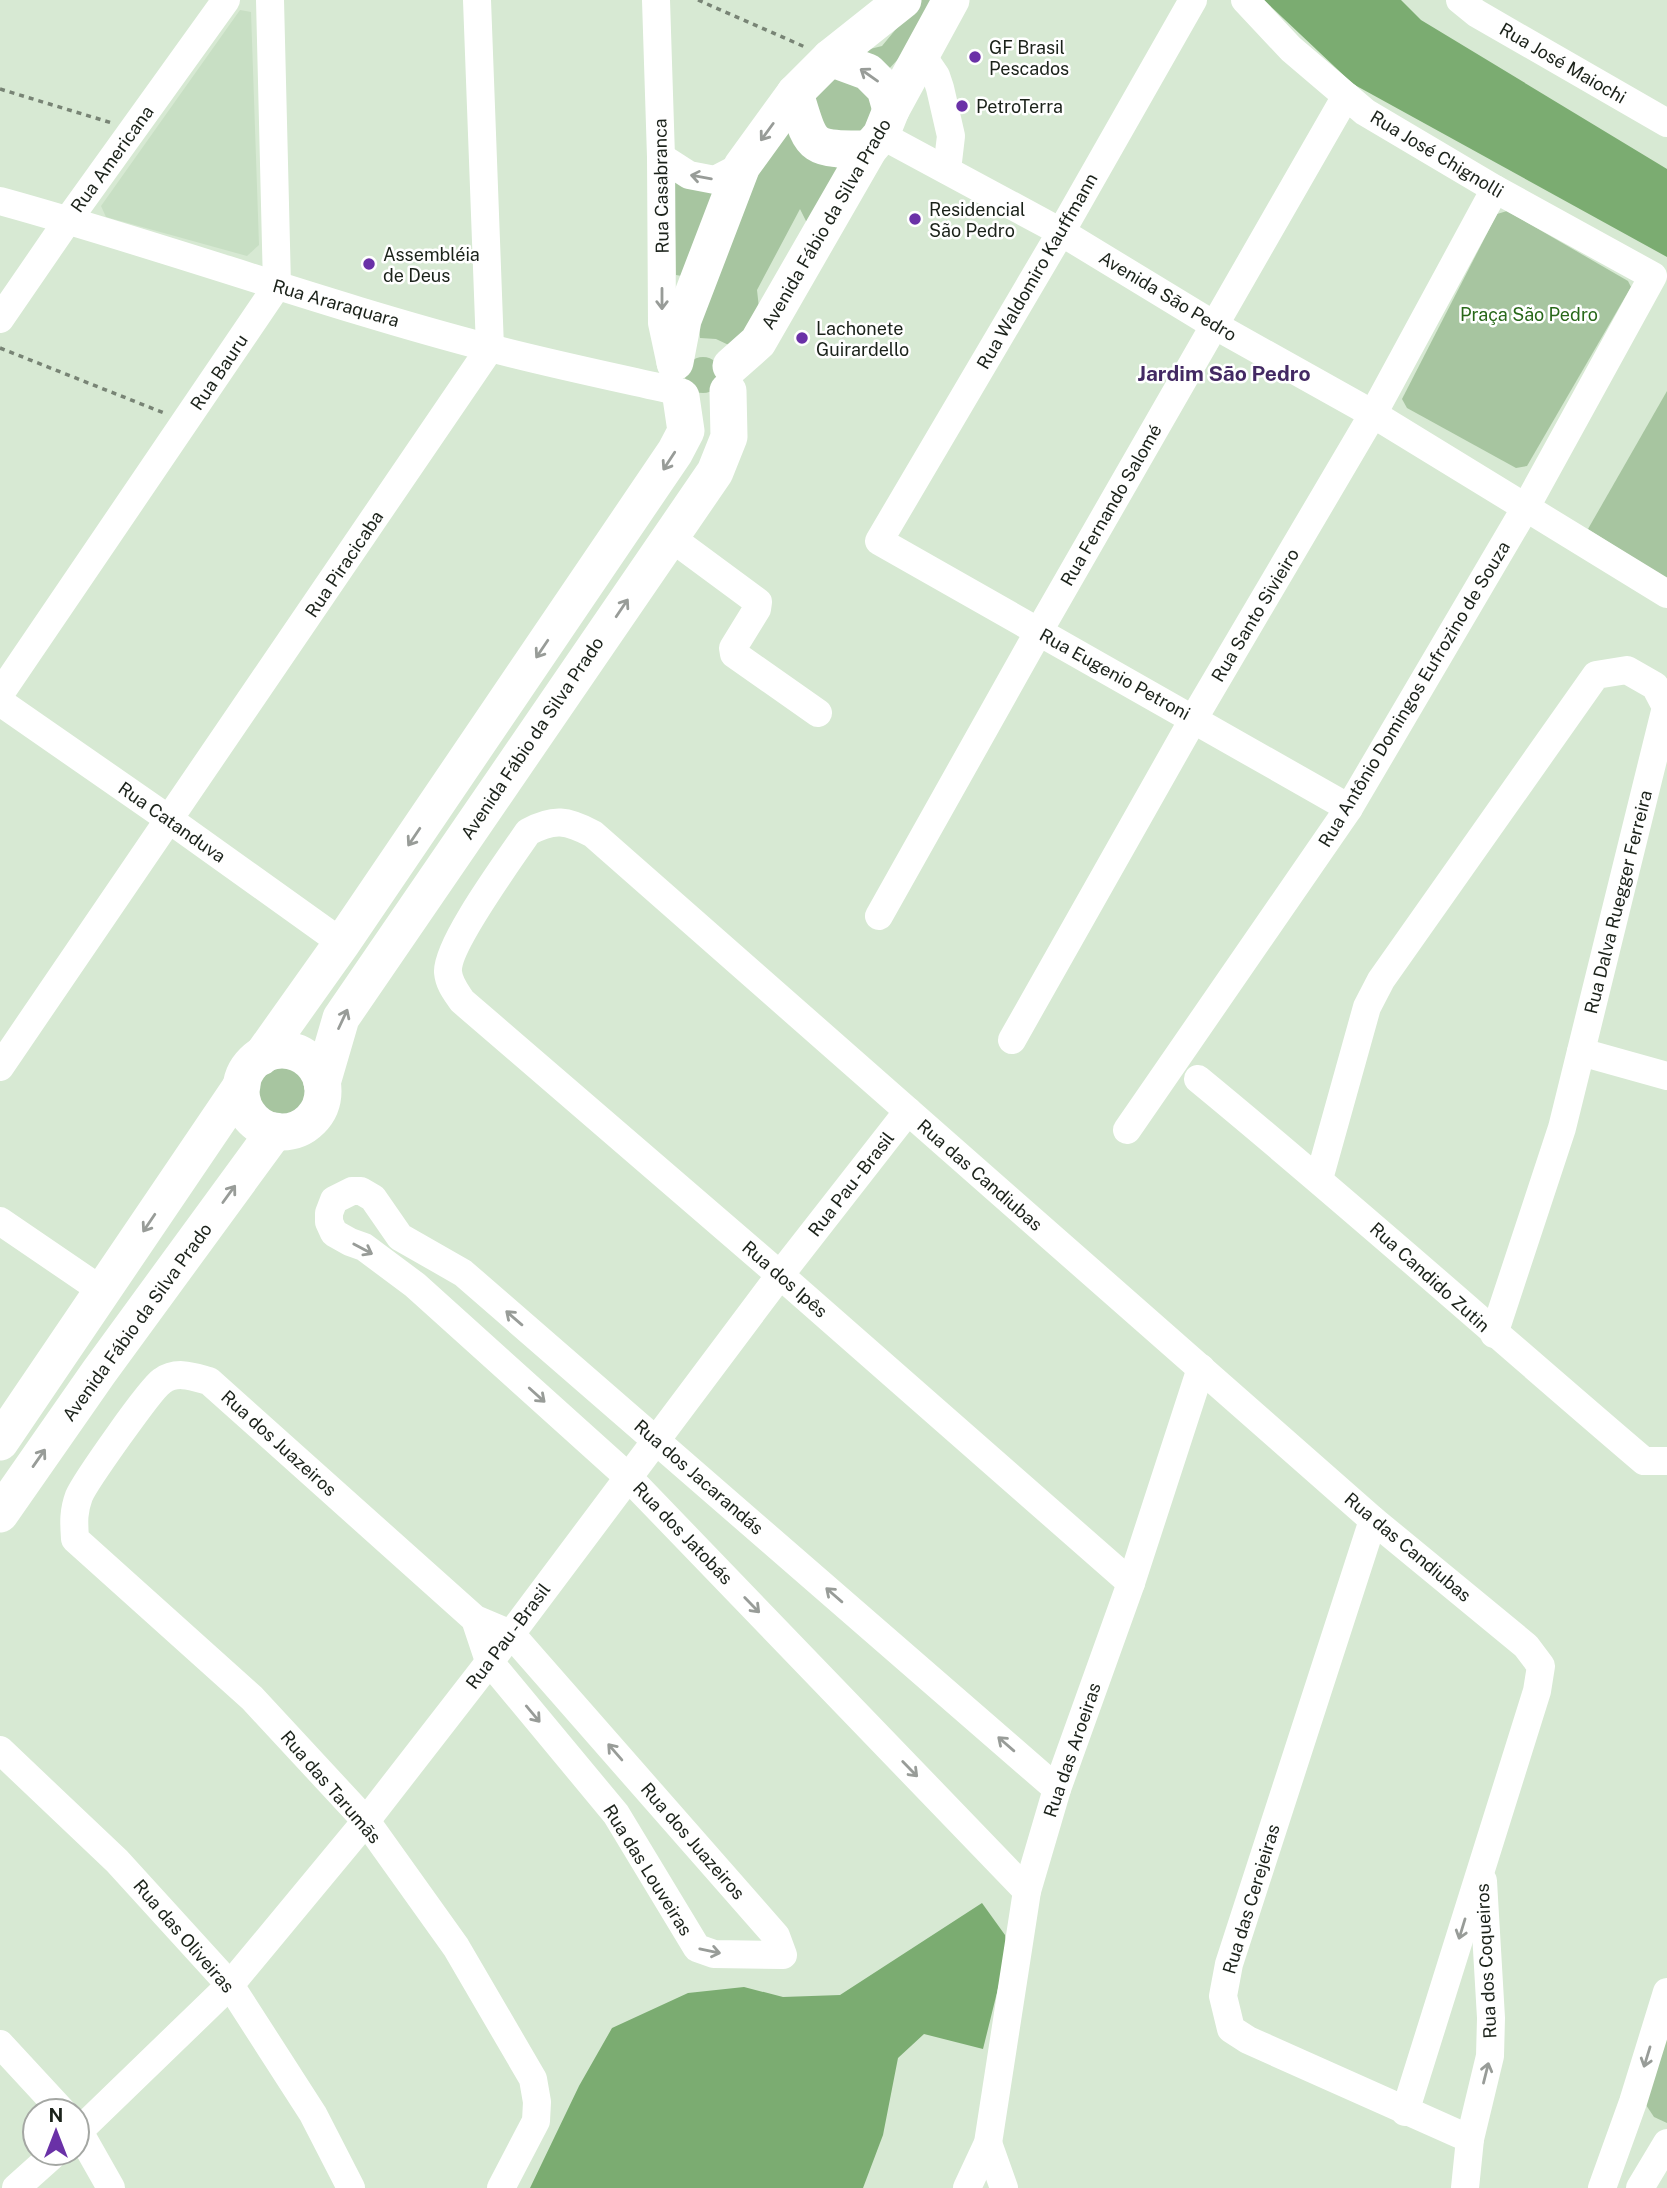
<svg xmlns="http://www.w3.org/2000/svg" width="1667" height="2188" font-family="'Public Sans',sans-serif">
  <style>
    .built { fill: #c8dfc4 }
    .green { fill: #a7c5a0 }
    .forest { fill: #7bac71 }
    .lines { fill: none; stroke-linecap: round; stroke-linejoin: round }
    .path { stroke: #788475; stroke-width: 3.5; stroke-dasharray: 5 5; stroke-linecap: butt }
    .minor { stroke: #fff; stroke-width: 28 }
    .major { stroke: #fff; stroke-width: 37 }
    .oneway { stroke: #989c98 }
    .poi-dot { fill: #6a31a7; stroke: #fff; stroke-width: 2.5 }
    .labels { text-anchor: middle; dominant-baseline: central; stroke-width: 5; stroke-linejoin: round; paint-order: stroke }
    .poi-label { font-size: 18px; fill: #1b221a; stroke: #fff; text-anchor: start }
    .street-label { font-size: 18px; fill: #1b221a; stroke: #fff }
    .park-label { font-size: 18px; fill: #286819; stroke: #fff }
    .quarter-label { font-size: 21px; font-weight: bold; fill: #432963; stroke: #fff }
  </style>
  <rect width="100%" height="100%" fill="#d7e9d3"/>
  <path class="built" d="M240,10l11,2 8,233 -12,11 -141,-39 -5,-11z"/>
  <g class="green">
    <path d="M920,0h15l-35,57 -13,14 -29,-19 24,-6z"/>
    <path d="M847,75l29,25 -14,34 -32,2 -18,-35 15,-22z"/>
    <path d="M788,126l39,39 11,3 -31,55 -7,-14 -43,81 2,18 -24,40 -19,-9 -16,-1 -1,-13 30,-102z"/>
    <path d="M674,179l45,10 -37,87 -6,-1z"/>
    <path d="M1507,211l121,70 3,6 -104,179 -11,2 -109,-60 -5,-9 95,-185z"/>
    <circle cx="703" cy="375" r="18"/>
    <path d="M1667,391v188l-79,-50z"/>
    <circle cx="283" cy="1093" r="29"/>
    <path d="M1667,2020v103l-13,-6 -8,-12z"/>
  </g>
  <g class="forest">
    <path d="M1264,0h137l20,20 246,149v88l-314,-173z"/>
    <path d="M982,1903l23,32 2,17 -24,97 -59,-15 -26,24 -15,77 -20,53h-333l49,-102 33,-58 76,-35 56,-6 39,10 57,-2z"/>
  </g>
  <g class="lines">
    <g class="path">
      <path d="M698,0l107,47"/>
      <path d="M0,89l112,34"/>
      <path d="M0,348l164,65"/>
    </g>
    <g class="minor">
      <path d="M656,0l5,157 1,166 9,42"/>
      <path d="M1193,0l-132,232 -182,309 470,267"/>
      <path d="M1460,0l16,13 191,110"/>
      <path d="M921,54l15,22 4,12 11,48 -4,34"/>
      <path d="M881,135l180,97 153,93 159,89 294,180"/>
      <path d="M661,157l28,18 26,5 27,-14"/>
      <path d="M0,201c164,45 325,104 490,147 61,16 124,29 186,43"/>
      <path d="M0,319l68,-99 158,-220"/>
      <path d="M670,537l88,65 -1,7 -24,39 1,6 84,59"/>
      <path d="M0,694l277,-408 -7,-286"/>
      <path d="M0,702l170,118 172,123"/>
      <path d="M879,916l160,-285 307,-535"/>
      <path d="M1012,1040l182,-322 179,-304 122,-225"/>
      <path d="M1581,1052l86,24"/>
      <path d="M0,1067l490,-719 -13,-348"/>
      <path d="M1198,1079c151,124 297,255 446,382h23"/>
      <path d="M1127,1130l222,-322 177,-301 127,-231 -158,-87 -130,-77 -74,-63 -46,-49"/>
      <path d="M1319,1179l48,-172 14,-27 215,-305 31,-5 28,16 11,21 -104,421 -68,206"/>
      <path d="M0,1221l104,71"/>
      <path d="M1373,1520l-144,444 -6,32 8,33 17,11 222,99"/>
      <path d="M1131,1583l-351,-308 -318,-274c-6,-9 -13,-17 -14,-29 -2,-27 62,-113 80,-140 26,-14 39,-12 65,2l780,686 153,126 15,20 -4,25 -132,421"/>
      <path d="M475,1619l14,42 127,153 81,134 17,6 69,1 -7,-19 -265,-302 -36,-15 -266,-238c-15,-4 -32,-11 -47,0 -12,8 -77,101 -83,115 -6,16 -5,27 -4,43l177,159 114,123 90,126 77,132 4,23 -1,19 -35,67"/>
      <path d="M0,1750l117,111 113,124 83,129 38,74"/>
      <path d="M1027,1891l-400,-415 -212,-191 -51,-38 -14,-5 -16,-9 -5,-11v-9l5,-13 18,-9h9l12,7 27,39 63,36 594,516"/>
      <path d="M0,2044l62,67"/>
      <path d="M77,2128l34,60"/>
      <path d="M77,2133l153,-148 136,-164 145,-187 269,-359 128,-164"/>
      <path d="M988,2143l16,45"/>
      <path d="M16,2188l39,-35"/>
      <path d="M967,2188l21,-45 39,-252 30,-102 74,-206 70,-215"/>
      <path d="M1465,2188l5,-49 20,-83 1,-38 -8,-137"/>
      <path d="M1602,2188l31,-86 34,-110"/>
      <path d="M1640,2188l27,-45"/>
    </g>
    <g class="major">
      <path d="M830,58l38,14 17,17 6,21"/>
      <path d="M795,93c17,56 14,57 74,56"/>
      <path d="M675,362l8,-42 59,-154 53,-73 35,-35 73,-58"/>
      <path d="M731,366l27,-24 111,-193 12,-14 10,-25 60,-110"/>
      <circle cx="282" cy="1091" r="41"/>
      <path d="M261,1057l81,-114 333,-491 11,-21 -5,-34"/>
      <path d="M322,1083l19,-65 374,-546 14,-35 -1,-46"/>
      <path d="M0,1442l242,-357"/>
      <path d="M0,1514l99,-142 176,-241"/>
    </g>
  </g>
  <defs><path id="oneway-shaft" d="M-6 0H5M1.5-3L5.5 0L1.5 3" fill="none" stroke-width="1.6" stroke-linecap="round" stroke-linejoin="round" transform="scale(1.75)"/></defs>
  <g class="oneway">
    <use href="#oneway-shaft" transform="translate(869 75) rotate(-145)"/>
    <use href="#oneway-shaft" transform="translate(767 132) rotate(126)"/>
    <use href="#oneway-shaft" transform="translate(701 177) rotate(-170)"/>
    <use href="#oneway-shaft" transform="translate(662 299) rotate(90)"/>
    <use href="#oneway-shaft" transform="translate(669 461) rotate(123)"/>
    <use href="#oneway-shaft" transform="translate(622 608) rotate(-56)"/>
    <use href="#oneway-shaft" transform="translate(542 649) rotate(124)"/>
    <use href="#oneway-shaft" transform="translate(414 837) rotate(124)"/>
    <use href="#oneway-shaft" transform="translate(343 1019) rotate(-65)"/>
    <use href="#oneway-shaft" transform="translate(229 1194) rotate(-54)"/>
    <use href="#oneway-shaft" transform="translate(149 1223) rotate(124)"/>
    <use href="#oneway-shaft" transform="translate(363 1249) rotate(28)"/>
    <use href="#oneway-shaft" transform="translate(514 1318) rotate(-139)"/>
    <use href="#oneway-shaft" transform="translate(537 1395) rotate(42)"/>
    <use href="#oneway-shaft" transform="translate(39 1458) rotate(-55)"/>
    <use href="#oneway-shaft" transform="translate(834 1595) rotate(-139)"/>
    <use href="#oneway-shaft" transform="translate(752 1605) rotate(46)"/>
    <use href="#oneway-shaft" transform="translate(533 1714) rotate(50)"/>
    <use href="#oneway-shaft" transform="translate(1006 1744) rotate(-139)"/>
    <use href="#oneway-shaft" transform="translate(615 1752) rotate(-131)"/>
    <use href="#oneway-shaft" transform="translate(910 1769) rotate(46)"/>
    <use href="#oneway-shaft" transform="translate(1462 1929) rotate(107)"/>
    <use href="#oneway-shaft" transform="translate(710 1951) rotate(12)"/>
    <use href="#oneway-shaft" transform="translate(1647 2057) rotate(107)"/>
    <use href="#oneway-shaft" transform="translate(1486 2073) rotate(-76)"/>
  </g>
  <g class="poi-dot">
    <circle cx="975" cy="57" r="7"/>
    <circle cx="962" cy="106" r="7"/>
    <circle cx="915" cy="219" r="7"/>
    <circle cx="369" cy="264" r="7"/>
    <circle cx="802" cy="338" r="7"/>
  </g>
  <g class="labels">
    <g class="poi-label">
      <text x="989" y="47">GF Brasil<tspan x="989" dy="21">Pescados</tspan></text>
      <text x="976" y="106">PetroTerra</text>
      <text x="929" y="209">Residencial<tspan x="929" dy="21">São Pedro</tspan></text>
      <text x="383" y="254">Assembléia<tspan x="383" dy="21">de Deus</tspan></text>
      <text x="816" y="328">Lachonete<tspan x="816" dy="21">Guirardello</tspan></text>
    </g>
    <g class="street-label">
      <text transform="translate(1563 63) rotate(30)">Rua José Maiochi</text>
      <text transform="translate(1437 154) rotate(31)">Rua José Chignolli</text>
      <text transform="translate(112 159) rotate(-54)">Rua Americana</text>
      <text transform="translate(661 186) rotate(-91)">Rua Casabranca</text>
      <text transform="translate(826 224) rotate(-60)">Avenida Fábio da Silva Prado</text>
      <text transform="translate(1037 271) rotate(-60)">Rua Waldomiro Kauffmann</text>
      <text transform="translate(1168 296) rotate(31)">Avenida São Pedro</text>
      <text transform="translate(336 303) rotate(16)">Rua Araraquara</text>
      <text transform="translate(219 372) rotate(-56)">Rua Bauru</text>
      <text transform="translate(1111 505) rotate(-60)">Rua Fernando Salomé</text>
      <text transform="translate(344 564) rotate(-56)">Rua Piracicaba</text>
      <text transform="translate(1255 615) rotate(-59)">Rua Santo Sivieiro</text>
      <text transform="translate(1115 674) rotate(29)">Rua Eugenio Petroni</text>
      <text transform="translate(1414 694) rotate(-59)">Rua Antônio Domingos Eufrozino de Souza</text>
      <text transform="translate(532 738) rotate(-56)">Avenida Fábio da Silva Prado</text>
      <text transform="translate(172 822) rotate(35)">Rua Catanduva</text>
      <text transform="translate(1618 902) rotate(-76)">Rua Dalva Ruegger Ferreira</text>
      <text transform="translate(980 1175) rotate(41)">Rua das Candiubas</text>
      <text transform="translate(851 1184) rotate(-52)">Rua Pau - Brasil</text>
      <text transform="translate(1430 1277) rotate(42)">Rua Candido Zutin</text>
      <text transform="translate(785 1279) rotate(41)">Rua dos Ipês</text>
      <text transform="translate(137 1322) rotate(-54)">Avenida Fábio da Silva Prado</text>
      <text transform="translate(279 1443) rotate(42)">Rua dos Juazeiros</text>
      <text transform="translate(699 1477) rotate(41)">Rua dos Jacarandás</text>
      <text transform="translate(683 1533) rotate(46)">Rua dos Jatobás</text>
      <text transform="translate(1408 1547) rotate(40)">Rua das Candiubas</text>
      <text transform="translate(508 1636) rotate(-53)">Rua Pau - Brasil</text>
      <text transform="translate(1072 1750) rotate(-71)">Rua das Aroeiras</text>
      <text transform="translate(331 1787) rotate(49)">Rua das Tarumãs</text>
      <text transform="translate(693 1841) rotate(49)">Rua dos Juazeiros</text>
      <text transform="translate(648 1870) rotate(58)">Rua das Louveiras</text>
      <text transform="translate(1251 1899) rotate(-73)">Rua das Cerejeiras</text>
      <text transform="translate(184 1936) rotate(49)">Rua das Oliveiras</text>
      <text transform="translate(1486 1961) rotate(-93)">Rua dos Coqueiros</text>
    </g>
    <g class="park-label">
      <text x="1529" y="314">Praça São Pedro</text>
    </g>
    <g class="quarter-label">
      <text x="1224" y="373">Jardim São Pedro</text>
    </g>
  </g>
  <g transform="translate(56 2132)"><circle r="33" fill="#ffffff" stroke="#a4a7a3" stroke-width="2"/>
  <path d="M0-5L12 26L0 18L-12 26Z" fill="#6a31a7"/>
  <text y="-10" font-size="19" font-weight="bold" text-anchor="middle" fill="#1b221a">N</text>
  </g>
</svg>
